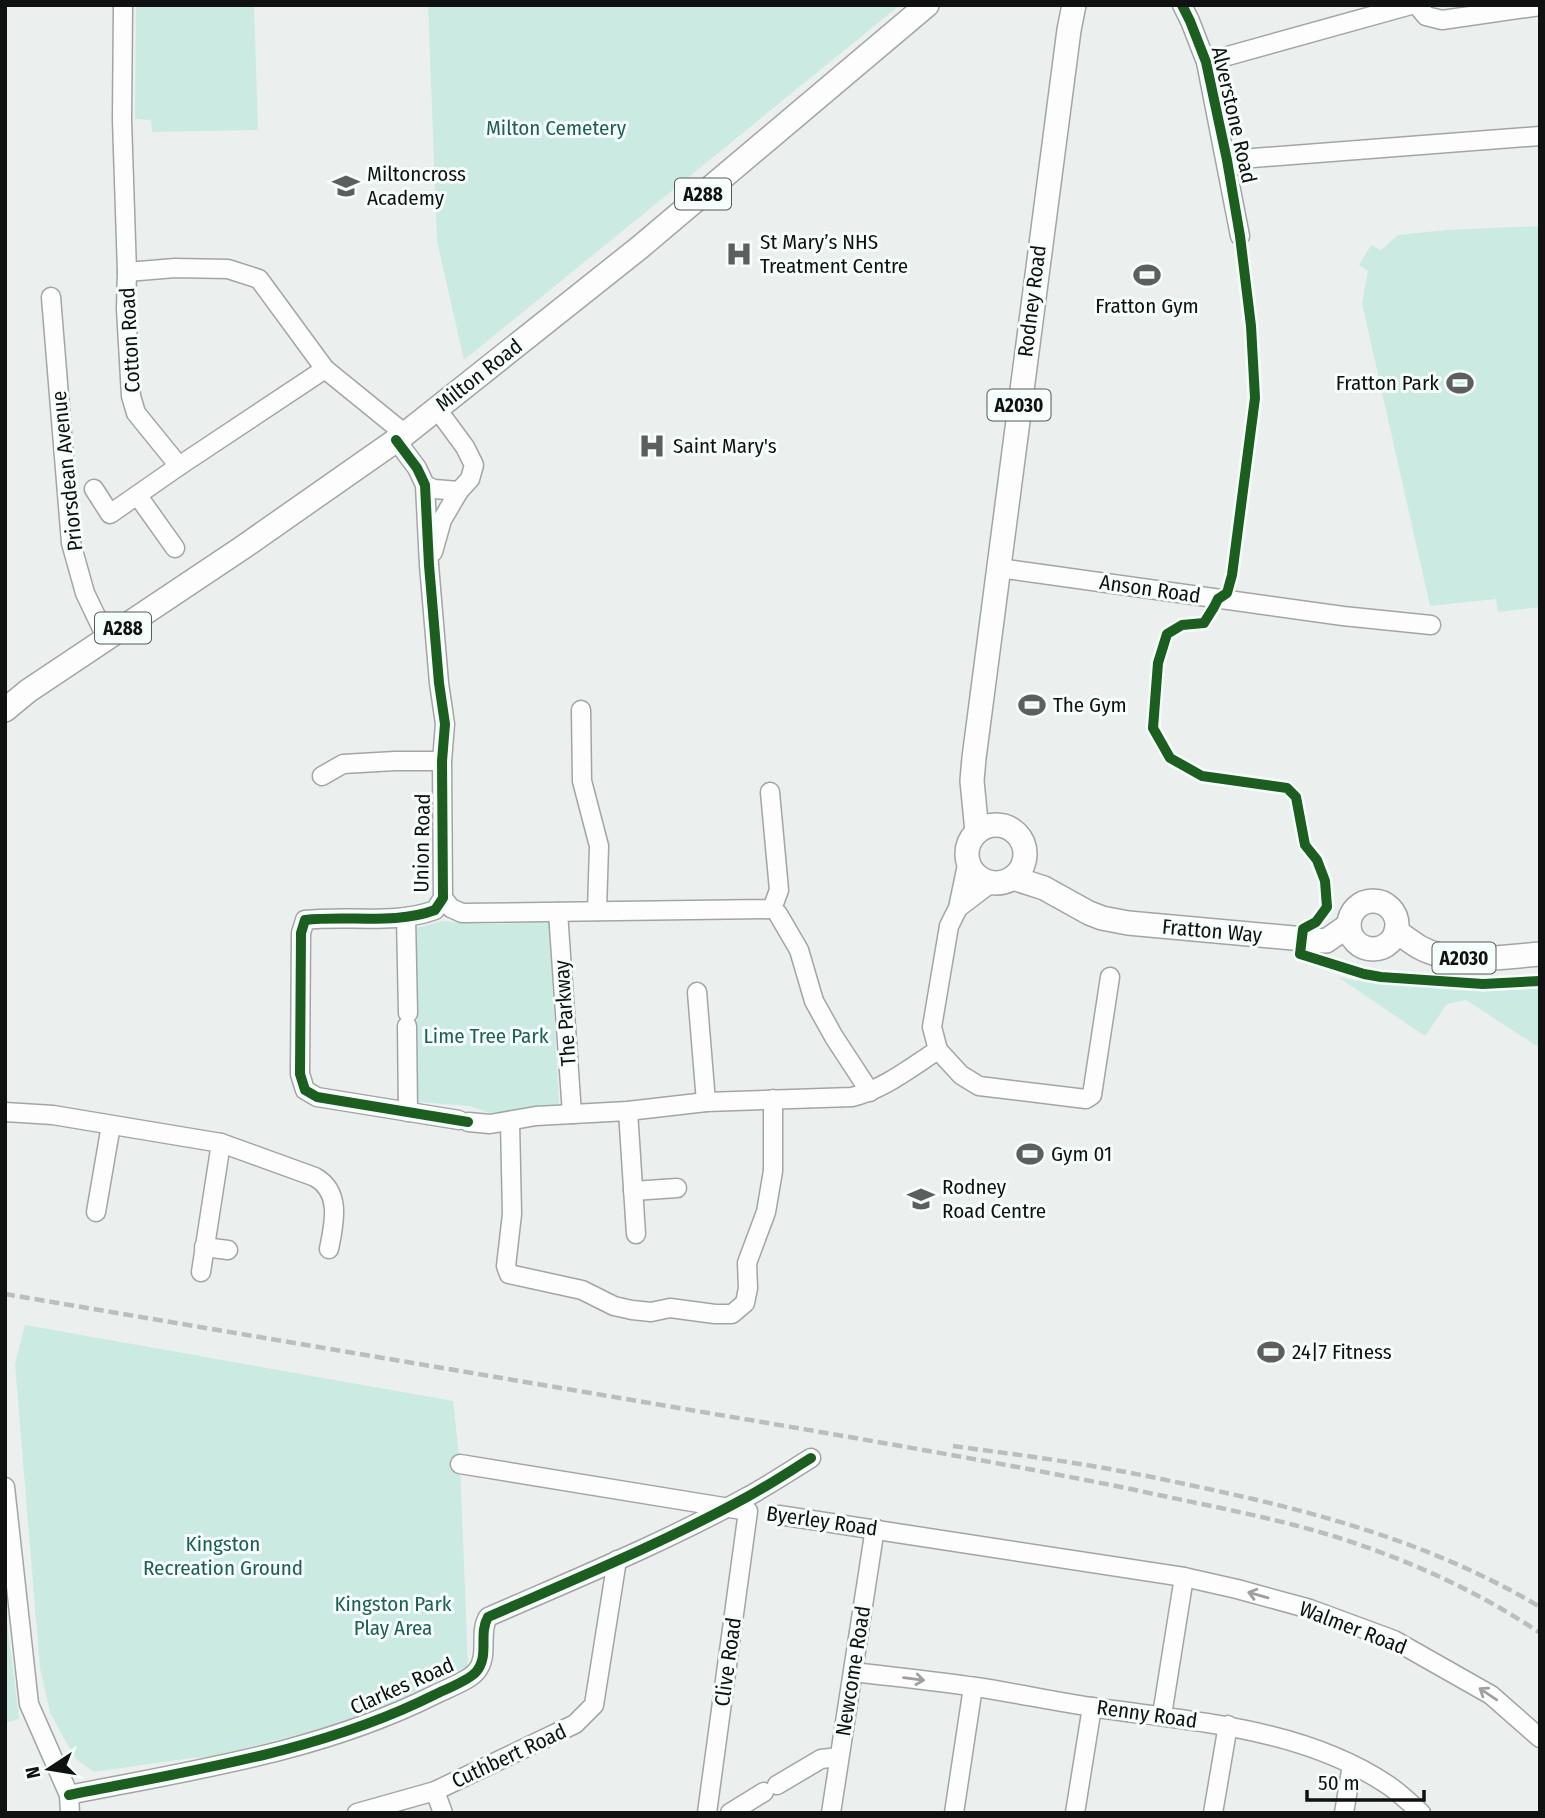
<svg xmlns="http://www.w3.org/2000/svg" width="1545" height="1818" font-family="'Fira Sans Condensed',sans-serif">
  <style>
    .green { fill: #cbebe2 }
    .lines { fill: none; stroke-linecap: round; stroke-linejoin: round }
    .minor-casing { stroke: #a2a5a4; stroke-width: 21 }
    .major-casing { stroke: #a2a5a4; stroke-width: 26 }
    .minor { stroke: #fcfdfc; stroke-width: 18 }
    .major { stroke: #fcfdfc; stroke-width: 23 }
    .rail { stroke: #bcbdbd; stroke-width: 4.5; stroke-dasharray: 10 5; stroke-linecap: butt }
    .cycleway-casing { stroke: #f6fffc; stroke-width: 15 }
    .cycleway { stroke: #1b5e20; stroke-width: 10 }
    .oneway { stroke: #9e9f9e }
    .labels { text-anchor: middle; dominant-baseline: central; stroke-width: 6; stroke-linejoin: round; paint-order: stroke }
    .shield { fill: #f6fffc; stroke: #555958; stroke-width: 2 }
    .shield-label { font-size: 19px; font-weight: bold; fill: #101212 }
    .street-label { font-size: 21px; fill: #101212; stroke: #f6fffc }
    .park-label { font-size: 21px; fill: #1e6053; stroke: #f6fffc }
    .poi-label { font-size: 21px; fill: #101212; stroke: #f6fffc; text-anchor: start }
  </style>
  <rect width="100%" height="100%" fill="#ebefee"/>
  <g class="green">
    <path d="M136,5h118l4,125 -106,2 -1,-12 -16,-1z"/>
    <path d="M428,5h472l-436,355 -27,-119z"/>
    <path d="M1540,226v381l-42,5 -2,-13 -66,7 -68,-303 6,-32 -9,-6 12,-20 10,5 17,-15 48,-5z"/>
    <path d="M443,921c36,5 71,2 106,0l10,183 -69,9 -20,-7 -52,-4 -2,-174z"/>
    <path d="M1338,977l18,4 7,-3 18,4 103,9 55,-5 1,62 -74,-48 -19,4 -22,32z"/>
    <path d="M25,1325l428,76 7,63 8,202 -110,53 -147,38 -20,1 -97,14 -18,-13 -15,-26 -11,-21 -10,-44 -25,-304z"/>
    <path d="M5,1606l14,113 -14,4z"/>
  </g>
  <g class="lines">
    <defs>
      <g id="minor">
        <path d="M123,5l-1,115 5,152 -1,37 5,87 5,17 43,53"/>
        <path d="M1182,5l8,16 16,41 34,174"/>
        <path d="M1417,5l9,11 16,4 98,-14"/>
        <path d="M1206,62l205,-57"/>
        <path d="M1227,160l313,-24"/>
        <path d="M127,272l48,-4 53,1 31,10 66,90"/>
        <path d="M51,297l20,246 14,50 22,46"/>
        <path d="M396,440l21,28 8,17 4,80 10,118 6,41 -3,37 1,137 -8,12c-40,15 -88,5 -130,10l-4,13 -1,141 5,16 12,7 142,23"/>
        <path d="M425,485l9,4 25,2 11,-12 4,-14 -9,-18 -28,-38"/>
        <path d="M94,489l16,25 69,-48 146,-97 80,65"/>
        <path d="M138,496l37,52"/>
        <path d="M433,552l9,-32 17,-29"/>
        <path d="M999,568l344,48 88,9"/>
        <path d="M581,710l1,71 17,65 -2,65"/>
        <path d="M322,776l21,-12 52,-3h47"/>
        <path d="M968,860l-10,48 -9,18 -17,101 6,23 23,25 18,11 107,13 6,-4 18,-118"/>
        <path d="M443,898l8,10 11,5 310,-4 7,-19 -9,-98"/>
        <path d="M958,908l33,-25"/>
        <path d="M558,912l14,202"/>
        <path d="M778,914l21,36 15,51 20,36 36,55"/>
        <path d="M406,917l2,96"/>
        <path d="M697,992l9,110"/>
        <path d="M407,1026l1,86"/>
        <path d="M628,1111l8,123"/>
        <path d="M5,1112l48,3 168,28 94,34c27,15 19,47 14,72"/>
        <path d="M468,1122l22,2 46,-8 92,-5 78,-9 146,-5c32,-8 58,-29 86,-47"/>
        <path d="M510,1122l2,92 -6,52 3,8 73,16 32,16 18,4 19,2 19,-4 45,6h17l13,-11 3,-15 -1,-25 19,-51 7,-41v-72"/>
        <path d="M633,1191l44,-3"/>
        <path d="M96,1212l15,-87"/>
        <path d="M204,1247l24,3"/>
        <path d="M201,1272l20,-129"/>
        <path d="M460,1464l288,47 -41,302"/>
        <path d="M5,1487l24,217 40,91 1,18"/>
        <path d="M779,1515l405,62 53,12 73,20 84,31 97,55 49,43"/>
        <path d="M854,1672c41,5 82,9 122,15 39,6 77,14 116,20 100,15 209,20 296,78 12,8 23,19 33,28"/>
        <path d="M1162,1715l22,-138"/>
        <path d="M777,1785l44,-26 18,-2"/>
        <path d="M435,1791l8,22"/>
        <path d="M69,1795c124,-25 251,-43 365,-100 12,-6 34,-14 42,-23 14,-16 2,-38 12,-55 87,-38 175,-74 259,-120 22,-12 43,-26 64,-39"/>
        <path d="M357,1813l78,-22 140,-67 19,-19 23,-145"/>
        <path d="M730,1813l34,-21"/>
        <path d="M831,1813l44,-285"/>
        <path d="M954,1813l19,-126"/>
        <path d="M1075,1813l17,-106"/>
        <path d="M1213,1813l15,-88"/>
        <path d="M1344,1813l8,-48"/>
      </g>
      <g id="major">
        <path d="M5,710l23,-19 214,-143 163,-114 234,-186 288,-243"/>
        <circle cx="996" cy="854" r="29"/>
        <path d="M977,832l-5,-51 2,-23 95,-728 5,-25"/>
        <path d="M1013,878l31,10 45,25 13,5 26,5 198,18 23,-16"/>
        <circle cx="1373" cy="925" r="24"/>
        <path d="M1396,931c7,5 15,11 23,16 34,19 83,10 121,7"/>
      </g>
    </defs>
    <use href="#minor" class="minor-casing"/>
    <use href="#major" class="major-casing"/>
    <use href="#minor" class="minor"/>
    <use href="#major" class="major"/>
    <g class="rail">
      <path d="M5,1294c266,45 532,90 798,135 110,19 219,38 328,60 54,12 109,22 163,36 85,22 172,58 246,108"/>
      <path d="M953,1446c43,6 85,11 127,18 51,8 101,19 151,30 108,24 214,56 309,113"/>
    </g>
    <defs>
      <g id="cycleway">
        <path d="M1182,5l8,16 16,41 21,98 13,76 11,90 4,72 -23,177 -5,18 -9,6 -4,8 -10,16 -22,2 -15,9 -9,29 -5,65 17,30 32,18 85,12 9,9 9,48 12,15 8,21 2,26 -11,15 -13,7 -3,25 64,20 17,3 102,7 57,-3"/>
        <path d="M396,440l21,28 8,17 4,80 10,118 6,41 -3,37 1,137 -8,12c-40,15 -88,5 -130,10l-4,13 -1,141 5,16 12,7 151,25"/>
        <path d="M69,1795c124,-25 251,-43 365,-100 12,-6 34,-14 42,-23 14,-16 2,-38 12,-55 87,-38 175,-74 259,-120 22,-12 43,-26 64,-39"/>
      </g>
    </defs>
    <use href="#cycleway" class="cycleway-casing"/>
    <use href="#cycleway" class="cycleway"/>
  </g>
  <defs><path id="oneway-shaft" d="M-6 0H5M1.5-3L5.5 0L1.5 3" fill="none" stroke-width="1.6" stroke-linecap="round" stroke-linejoin="round" transform="scale(1.75)"/></defs>
  <g class="oneway">
    <use href="#oneway-shaft" transform="translate(1258 1595) rotate(-164)"/>
    <use href="#oneway-shaft" transform="translate(914 1679) rotate(7)"/>
    <use href="#oneway-shaft" transform="translate(1488 1694) rotate(-146)"/>
  </g>
  <defs>
    <symbol id="school-bare" viewBox="-9 -9 18 18"><path d="M0-5L7-2L0 1L-7-2ZM-4 1L0 2.5L4 1V4Q0 6-4 4Z" fill="#5d5f5f" stroke="#f6fffc" stroke-width="2.5" paint-order="stroke"/></symbol>
    <symbol id="hospital-bare" viewBox="-9 -9 18 18"><path d="M-5-5h3v3.5h4V-5h3V5h-3V1.5h-4V5h-3Z" fill="#5d5f5f" stroke="#f6fffc" stroke-width="2.5" paint-order="stroke"/></symbol>
    <symbol id="stadium-bare" viewBox="-9 -9 18 18"><path d="M0-5a6.5 5 0 1 0 0 10a6.5 5 0 1 0 0-10ZM-3.5-1.8h7v3.6h-7Z" fill="#5d5f5f" stroke="#f6fffc" stroke-width="2.5" paint-order="stroke"/></symbol>
    <symbol id="university-bare" viewBox="-9 -9 18 18"><path d="M0-5L7-2L0 1L-7-2ZM-4 1L0 2.5L4 1V4Q0 6-4 4Z" fill="#5d5f5f" stroke="#f6fffc" stroke-width="2.5" paint-order="stroke"/></symbol>
  </defs>
  <g fill-rule="evenodd">
    <use href="#school-bare" x="327" y="167" width="38" height="38"/>
    <use href="#hospital-bare" x="720" y="235" width="38" height="38"/>
    <use href="#stadium-bare" x="1128" y="256" width="38" height="38"/>
    <use href="#stadium-bare" x="1441" y="364" width="38" height="38"/>
    <use href="#hospital-bare" x="633" y="427" width="38" height="38"/>
    <use href="#stadium-bare" x="1013" y="686" width="38" height="38"/>
    <use href="#stadium-bare" x="1011" y="1135" width="38" height="38"/>
    <use href="#university-bare" x="902" y="1180" width="38" height="38"/>
    <use href="#stadium-bare" x="1252" y="1333" width="38" height="38"/>
  </g>
  <g class="labels">
    <g class="shield">
      <rect x="675" y="178.5" width="56" height="31" rx="5"/>
      <rect x="987.5" y="389.5" width="63" height="31" rx="5"/>
      <rect x="95" y="612.5" width="56" height="31" rx="5"/>
      <rect x="1432.5" y="942.5" width="63" height="31" rx="5"/>
    </g>
    <g class="shield-label">
      <text x="703" y="194">A288</text>
      <text x="1019" y="405">A2030</text>
      <text x="123" y="628">A288</text>
      <text x="1464" y="958">A2030</text>
    </g>
    <g class="street-label">
      <text transform="translate(1234 115) rotate(77)">Alverstone Road</text>
      <text transform="translate(1032 301) rotate(-83)">Rodney Road</text>
      <text transform="translate(130 340) rotate(-93)">Cotton Road</text>
      <text transform="translate(479 375) rotate(-38)">Milton Road</text>
      <text transform="translate(67 471) rotate(-96)">Priorsdean Avenue</text>
      <text transform="translate(1150 589) rotate(8)">Anson Road</text>
      <text transform="translate(422 843) rotate(-89)">Union Road</text>
      <text transform="translate(1212 931) rotate(5)">Fratton Way</text>
      <text transform="translate(565 1013) rotate(-94)">The Parkway</text>
      <text transform="translate(822 1521) rotate(8)">Byerley Road</text>
      <text transform="translate(1353 1628) rotate(21)">Walmer Road</text>
      <text transform="translate(728 1662) rotate(-82)">Clive Road</text>
      <text transform="translate(853 1671) rotate(-81)">Newcome Road</text>
      <text transform="translate(402 1686) rotate(-24)">Clarkes Road</text>
      <text transform="translate(1147 1714) rotate(8)">Renny Road</text>
      <text transform="translate(509 1756) rotate(-25)">Cuthbert Road</text>
    </g>
    <g class="park-label">
      <text x="556" y="128">Milton Cemetery</text>
      <text x="486" y="1036">Lime Tree Park</text>
      <text x="223" y="1544">Kingston<tspan x="223" dy="24">Recreation Ground</tspan></text>
      <text x="393" y="1604">Kingston Park<tspan x="393" dy="24">Play Area</tspan></text>
    </g>
    <g class="poi-label">
      <text x="367" y="174">Miltoncross<tspan x="367" dy="24">Academy</tspan></text>
      <text x="760" y="242">St Mary’s NHS<tspan x="760" dy="24">Treatment Centre</tspan></text>
      <text x="1147" y="306" text-anchor="middle">Fratton Gym</text>
      <text x="1439" y="383" text-anchor="end">Fratton Park</text>
      <text x="673" y="446">Saint Mary's</text>
      <text x="1053" y="705">The Gym</text>
      <text x="1051" y="1154">Gym 01</text>
      <text x="942" y="1187">Rodney<tspan x="942" dy="24">Road Centre</tspan></text>
      <text x="1292" y="1352">24|7 Fitness</text>
    </g>
  </g>
  <rect width="1545" height="1818" fill="none" stroke="#101212" stroke-width="14"/>
  <g transform="translate(49 1769) rotate(258)" stroke="#f6fffc" stroke-width="5" paint-order="stroke">
  <path d="M0-5L12 26L0 18L-12 26Z" fill="#101212"/>
  <text y="-10" font-size="19" font-weight="bold" text-anchor="middle" fill="#101212">N</text>
  </g>
  <path d="M1307 1790v10h117v-10" fill="none" stroke="#101212" stroke-width="3.5"/>
  <text x="1318" y="1790" font-size="21" fill="#101212" stroke="#f6fffc" stroke-width="5" paint-order="stroke">50 m</text>
</svg>
